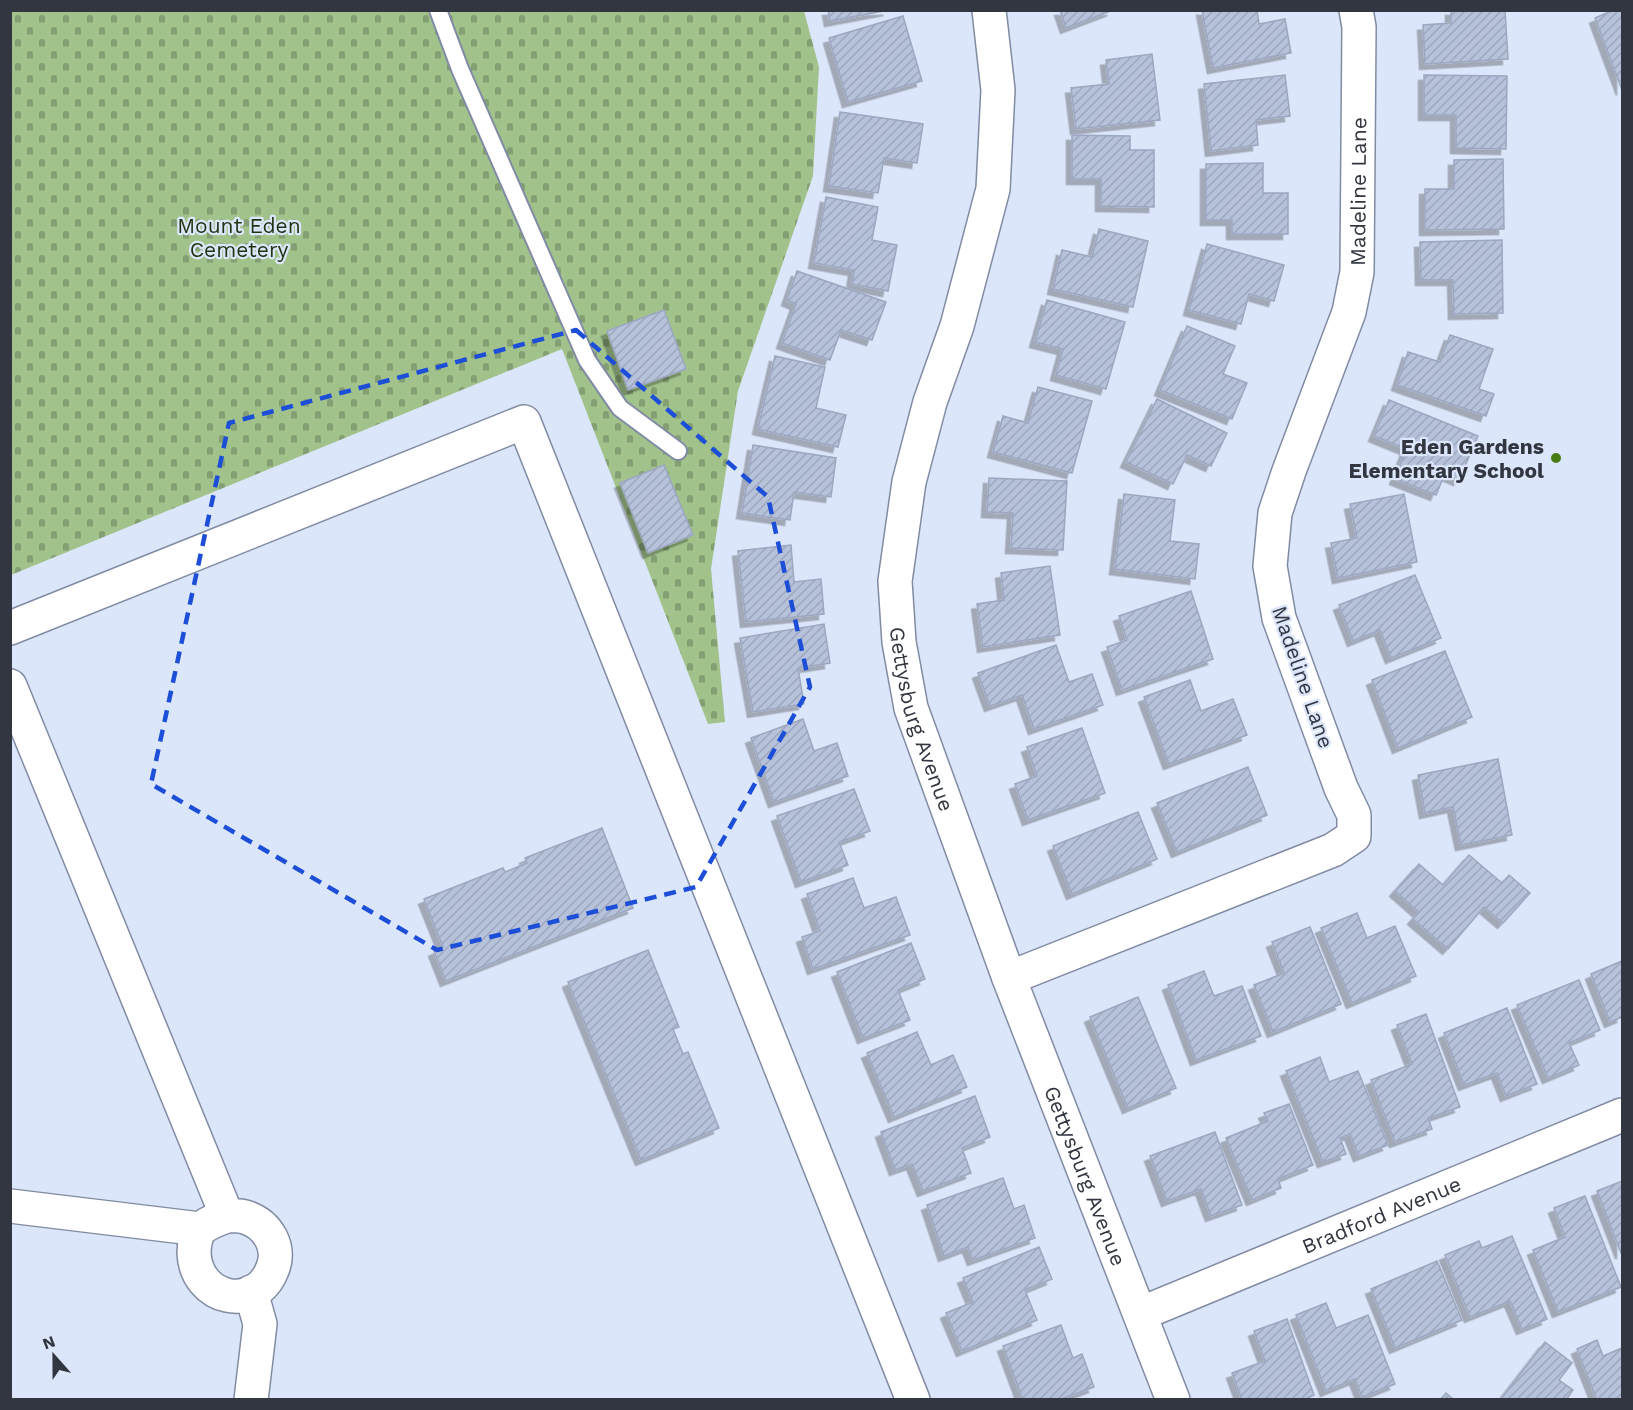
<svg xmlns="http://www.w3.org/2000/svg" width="1633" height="1410" font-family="'Work Sans',sans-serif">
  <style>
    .cemetery { fill: url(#cemetery-stones) }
    .building { fill: url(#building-hatch); stroke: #9ca7c0; stroke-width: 1.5; filter: url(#shadow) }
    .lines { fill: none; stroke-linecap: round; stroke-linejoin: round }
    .service-casing { stroke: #818ba3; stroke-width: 20 }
    .minor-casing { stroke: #818ba3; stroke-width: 36 }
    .service { stroke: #fff; stroke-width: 16 }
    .minor { stroke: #fff; stroke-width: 33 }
    .marked { fill: none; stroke: #1d4ed8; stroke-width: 4.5; stroke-dasharray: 12 8; stroke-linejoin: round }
    .poi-dot { fill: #467c11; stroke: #dce6fa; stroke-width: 2 }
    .labels { text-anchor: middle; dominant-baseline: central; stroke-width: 4.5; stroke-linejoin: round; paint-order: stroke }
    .street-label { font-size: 21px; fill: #313640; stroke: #dce6fa }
    .park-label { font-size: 21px; fill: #1e320f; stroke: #dce6fa }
    .poi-label { font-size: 21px; font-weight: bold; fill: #313640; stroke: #dce6fa; text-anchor: end }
  </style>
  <defs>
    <pattern id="cemetery-stones" width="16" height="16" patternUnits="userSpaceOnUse" patternTransform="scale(1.5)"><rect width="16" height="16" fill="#a1c38b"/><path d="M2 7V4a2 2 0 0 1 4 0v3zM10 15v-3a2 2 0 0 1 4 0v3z" fill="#849f73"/></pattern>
    <pattern id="building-hatch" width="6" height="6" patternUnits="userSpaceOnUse" patternTransform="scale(1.5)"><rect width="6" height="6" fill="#b6c1da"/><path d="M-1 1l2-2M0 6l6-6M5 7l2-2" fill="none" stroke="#9da6bc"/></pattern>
    <filter id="shadow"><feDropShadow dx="-5.5" dy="5.5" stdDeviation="0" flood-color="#0004"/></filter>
  </defs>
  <rect width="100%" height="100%" fill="#dce6fa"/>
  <path class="cemetery" d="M11,11h793l15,56 -6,109 -75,215 -27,178 14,153 -17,2 -146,-375 -551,226z"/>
  <g class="building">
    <path d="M828,10h61l-59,11z"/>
    <path d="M1060,10h53l-47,18z"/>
    <path d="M1202,10h55l2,14 26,-5 6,34 -78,15z"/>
    <path d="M1451,10h54l3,49 -83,5 -2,-39 28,-2z"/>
    <path d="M1614,10h8v80l-27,-72z"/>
    <path d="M903,16l19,65 -74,21 -19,-64z"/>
    <path d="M1152,54l8,66 -84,9 -5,-41 38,-4 -3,-24z"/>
    <path d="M1285,75l5,41 -34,4 2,25 -47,6 -7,-67z"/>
    <path d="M1424,75l83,1 -1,73 -50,-1v-33h-32z"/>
    <path d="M840,112l83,12 -6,39 -33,-5 -6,35 -49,-7z"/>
    <path d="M1072,135l58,1v14h24v57l-53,-1v-27h-29z"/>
    <path d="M1503,159l1,70 -79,1v-41h29v-29z"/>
    <path d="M1263,163v30h25v41h-56v-14h-26v-56z"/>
    <path d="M826,197l52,10 -6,33 25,5 -9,46 -36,-7 2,-14 -40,-7z"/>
    <path d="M1099,229l49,12 -15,66 -80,-18 9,-39 30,7z"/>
    <path d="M1502,240l1,73 -49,1 -1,-34h-32l-1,-38z"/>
    <path d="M1207,244l77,21 -10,36 -25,-7 -8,30 -52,-14z"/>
    <path d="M797,271l89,31 -14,38 -31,-10 -11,30 -48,-17 14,-39 -9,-4z"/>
    <path d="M1047,300l78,22 -19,67 -50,-14 7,-26 -28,-7z"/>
    <path d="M664,310l22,59 -58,21 -21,-59z"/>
    <path d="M1187,326l48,20 -12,28 24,9 -15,36 -72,-29z"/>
    <path d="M1450,335l43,14 -14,40 15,5 -8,22 -89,-31 11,-33 32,10z"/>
    <path d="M775,356l50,11 -9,41 30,7 -8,32 -80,-18z"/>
    <path d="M1038,387l54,14 -20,72 -79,-21 10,-36 25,7z"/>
    <path d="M1157,399l70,34 -16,33 -24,-11 -14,29 -47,-22z"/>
    <path d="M1389,400l89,36 -19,44 -14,-6 -9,21 -41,-16 11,-30 -32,-13z"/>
    <path d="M753,445l83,13 -5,39 -37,-5 -4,28 -48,-7z"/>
    <path d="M664,465l29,70 -45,18 -28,-70z"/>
    <path d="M989,478l78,3 -4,69 -52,-2 2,-35 -26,-1z"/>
    <path d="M1124,494l51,6 -5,41 29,3 -4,35 -80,-10z"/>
    <path d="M1404,494l13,68 -79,16 -7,-35 26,-5 -7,-34z"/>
    <path d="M791,545l3,37 27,-3 3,35 -78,8 -8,-71z"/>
    <path d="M1050,566l10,69 -77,12 -6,-43 27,-4 -3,-27z"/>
    <path d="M1415,575l26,63 -50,20 -11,-28 -27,11 -14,-36z"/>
    <path d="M1191,591l22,68 -91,31 -15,-43 20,-7 -8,-24z"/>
    <path d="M824,624l6,39 -32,5 6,36 -51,8 -13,-74z"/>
    <path d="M1056,645l13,37 23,-8 11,31 -69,24 -12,-34 -32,11 -12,-33z"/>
    <path d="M1445,651l27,66 -74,31 -26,-68z"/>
    <path d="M1190,680l11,31 32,-12 14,36 -78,29 -25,-67z"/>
    <path d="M803,719l11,32 23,-8 11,33 -74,26 -23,-64z"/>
    <path d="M1082,728l23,65 -77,27 -13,-36 22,-8 -10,-29z"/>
    <path d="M1498,759l14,76 -51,10 -8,-38 -28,6 -7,-38z"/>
    <path d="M1248,767l19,48 -90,37 -20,-49z"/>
    <path d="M854,789l16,42 -31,11 9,23 -47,17 -24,-66z"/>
    <path d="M1138,812l19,47 -85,35 -19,-48z"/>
    <path d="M602,828l31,80 -187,73 -12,-30 9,-4 -19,-48 79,-31 2,4 22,-9 -2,-5z"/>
    <path d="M1469,855l33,28 7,-8 21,18 -27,30 -19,-16 -36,42 -35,-30 6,-7 -24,-21 24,-27 24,21z"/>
    <path d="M853,878l11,30 32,-11 14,38 -97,34 -11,-32 18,-6 -13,-37z"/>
    <path d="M1357,913l10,25 28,-12 21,50 -64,27 -31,-75z"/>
    <path d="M1310,927l31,77 -68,28 -19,-47 30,-12 -12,-31z"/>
    <path d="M911,943l14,36 -27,11 12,30 -47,18 -26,-66z"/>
    <path d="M648,950l31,77 -6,2 10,25 5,-2 31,76 -78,32 -73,-178z"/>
    <path d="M1622,961v56l-12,5 -19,-48z"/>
    <path d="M1204,971l10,25 28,-10 19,50 -65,24 -28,-75z"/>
    <path d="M1579,980l21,50 -31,13 10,22 -31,13 -31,-73z"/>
    <path d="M1138,997l38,91 -48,20 -38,-91z"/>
    <path d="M1507,1008l30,76 -31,12 -9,-23 -33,12 -20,-52z"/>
    <path d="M1426,1014l34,93 -32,11 4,11 -37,13 -24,-62 41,-16 -15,-39z"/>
    <path d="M917,1032l14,33 22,-10 14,32 -73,30 -27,-64z"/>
    <path d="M1320,1057l9,25 29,-11 30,74 -29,11 -9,-22 -10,4 6,16 -23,8 -37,-91z"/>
    <path d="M975,1096l15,41 -28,11 9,25 -48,18 -11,-27 -17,6 -14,-38z"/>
    <path d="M1289,1104l24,61 -35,14 3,9 -29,12 -26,-62 42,-17 -4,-8z"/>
    <path d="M1215,1132l27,73 -31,11 -10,-27 -34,12 -17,-45z"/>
    <path d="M1003,1178l11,31 10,-4 11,33 -62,22 -5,-13 -24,9 -17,-51z"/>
    <path d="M1622,1181v72h-1l-24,-62z"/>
    <path d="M1585,1196l36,91 -63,25 -25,-62 32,-13 -11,-29z"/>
    <path d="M1512,1236l35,83 -25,10 -12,-28 -40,16 -25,-62 34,-14 3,7z"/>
    <path d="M1039,1247l13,32 -27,11 12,30 -75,31 -16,-38 27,-11 -10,-24z"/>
    <path d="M1437,1261l25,59 -67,28 -24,-59z"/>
    <path d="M1326,1303l10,25 32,-13 27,69 -33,13 -7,-18 -29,12 -30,-76z"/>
    <path d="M1287,1319l27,76 -11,5h-61l-10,-27 33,-12 -11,-30z"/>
    <path d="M1061,1325l12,33 9,-4 12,33 -35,13h-36l-20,-54z"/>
    <path d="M1597,1340l6,16 19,-8v52h-25l-20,-51z"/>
    <path d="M1545,1342l27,21 -13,17 14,10 -7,10h-66z"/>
    <path d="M1446,1393l8,7h-14z"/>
  </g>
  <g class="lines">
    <defs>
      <path id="service" d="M438,10l22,59 127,291 33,48 58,43"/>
      <g id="minor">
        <path id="s1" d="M989,10l9,80 -5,99 -36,137 -27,76 -21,80 -14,99 4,61 12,66 98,270 164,422"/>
        <path d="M10,628l514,-206 389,978"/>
        <path d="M10,686l217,530"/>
        <path id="s2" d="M1009,978l324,-128 21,-14v-21l-13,-27 -62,-170 -9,-52 5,-53 14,-42 60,-159 8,-40 2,-245 -3,-17"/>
        <path d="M10,1206l190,23"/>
        <path d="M227,1216c6,0 12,-1 18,1 23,7 37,31 27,53 -17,43 -76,30 -78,-17 0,-8 2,-20 8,-25 7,-6 16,-9 25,-12z"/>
        <path id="s3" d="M1140,1314l482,-199"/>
        <path d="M251,1400l9,-76 -9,-32"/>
      </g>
    </defs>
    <use href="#service" class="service-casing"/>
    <use href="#minor" class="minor-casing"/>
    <use href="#service" class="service"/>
    <use href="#minor" class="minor"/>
  </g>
  <path class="marked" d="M576,330l192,167 42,190 -114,200 -259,63 -286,-166 78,-361z"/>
  <circle class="poi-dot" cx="1556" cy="458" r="6"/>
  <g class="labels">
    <g class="street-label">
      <text stroke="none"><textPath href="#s2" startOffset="1047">Madeline Lane</textPath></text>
      <text transform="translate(1303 677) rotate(71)">Madeline Lane</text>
      <text stroke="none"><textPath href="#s1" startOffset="726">Gettysburg Avenue</textPath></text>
      <text stroke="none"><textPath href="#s1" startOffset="1212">Gettysburg Avenue</textPath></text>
      <text stroke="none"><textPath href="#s3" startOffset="261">Bradford Avenue</textPath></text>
    </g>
    <g class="park-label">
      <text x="239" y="225">Mount Eden<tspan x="239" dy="24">Cemetery</tspan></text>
    </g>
    <g class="poi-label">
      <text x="1544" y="446">Eden Gardens<tspan x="1544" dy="24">Elementary School</tspan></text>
    </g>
  </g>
  <rect width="1633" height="1410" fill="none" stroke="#313640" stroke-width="24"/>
  <g transform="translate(54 1356) rotate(339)" stroke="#dce6fa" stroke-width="4.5" paint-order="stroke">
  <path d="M0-4.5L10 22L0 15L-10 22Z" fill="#313640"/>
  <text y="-9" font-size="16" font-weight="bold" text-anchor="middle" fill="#313640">N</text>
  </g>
</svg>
